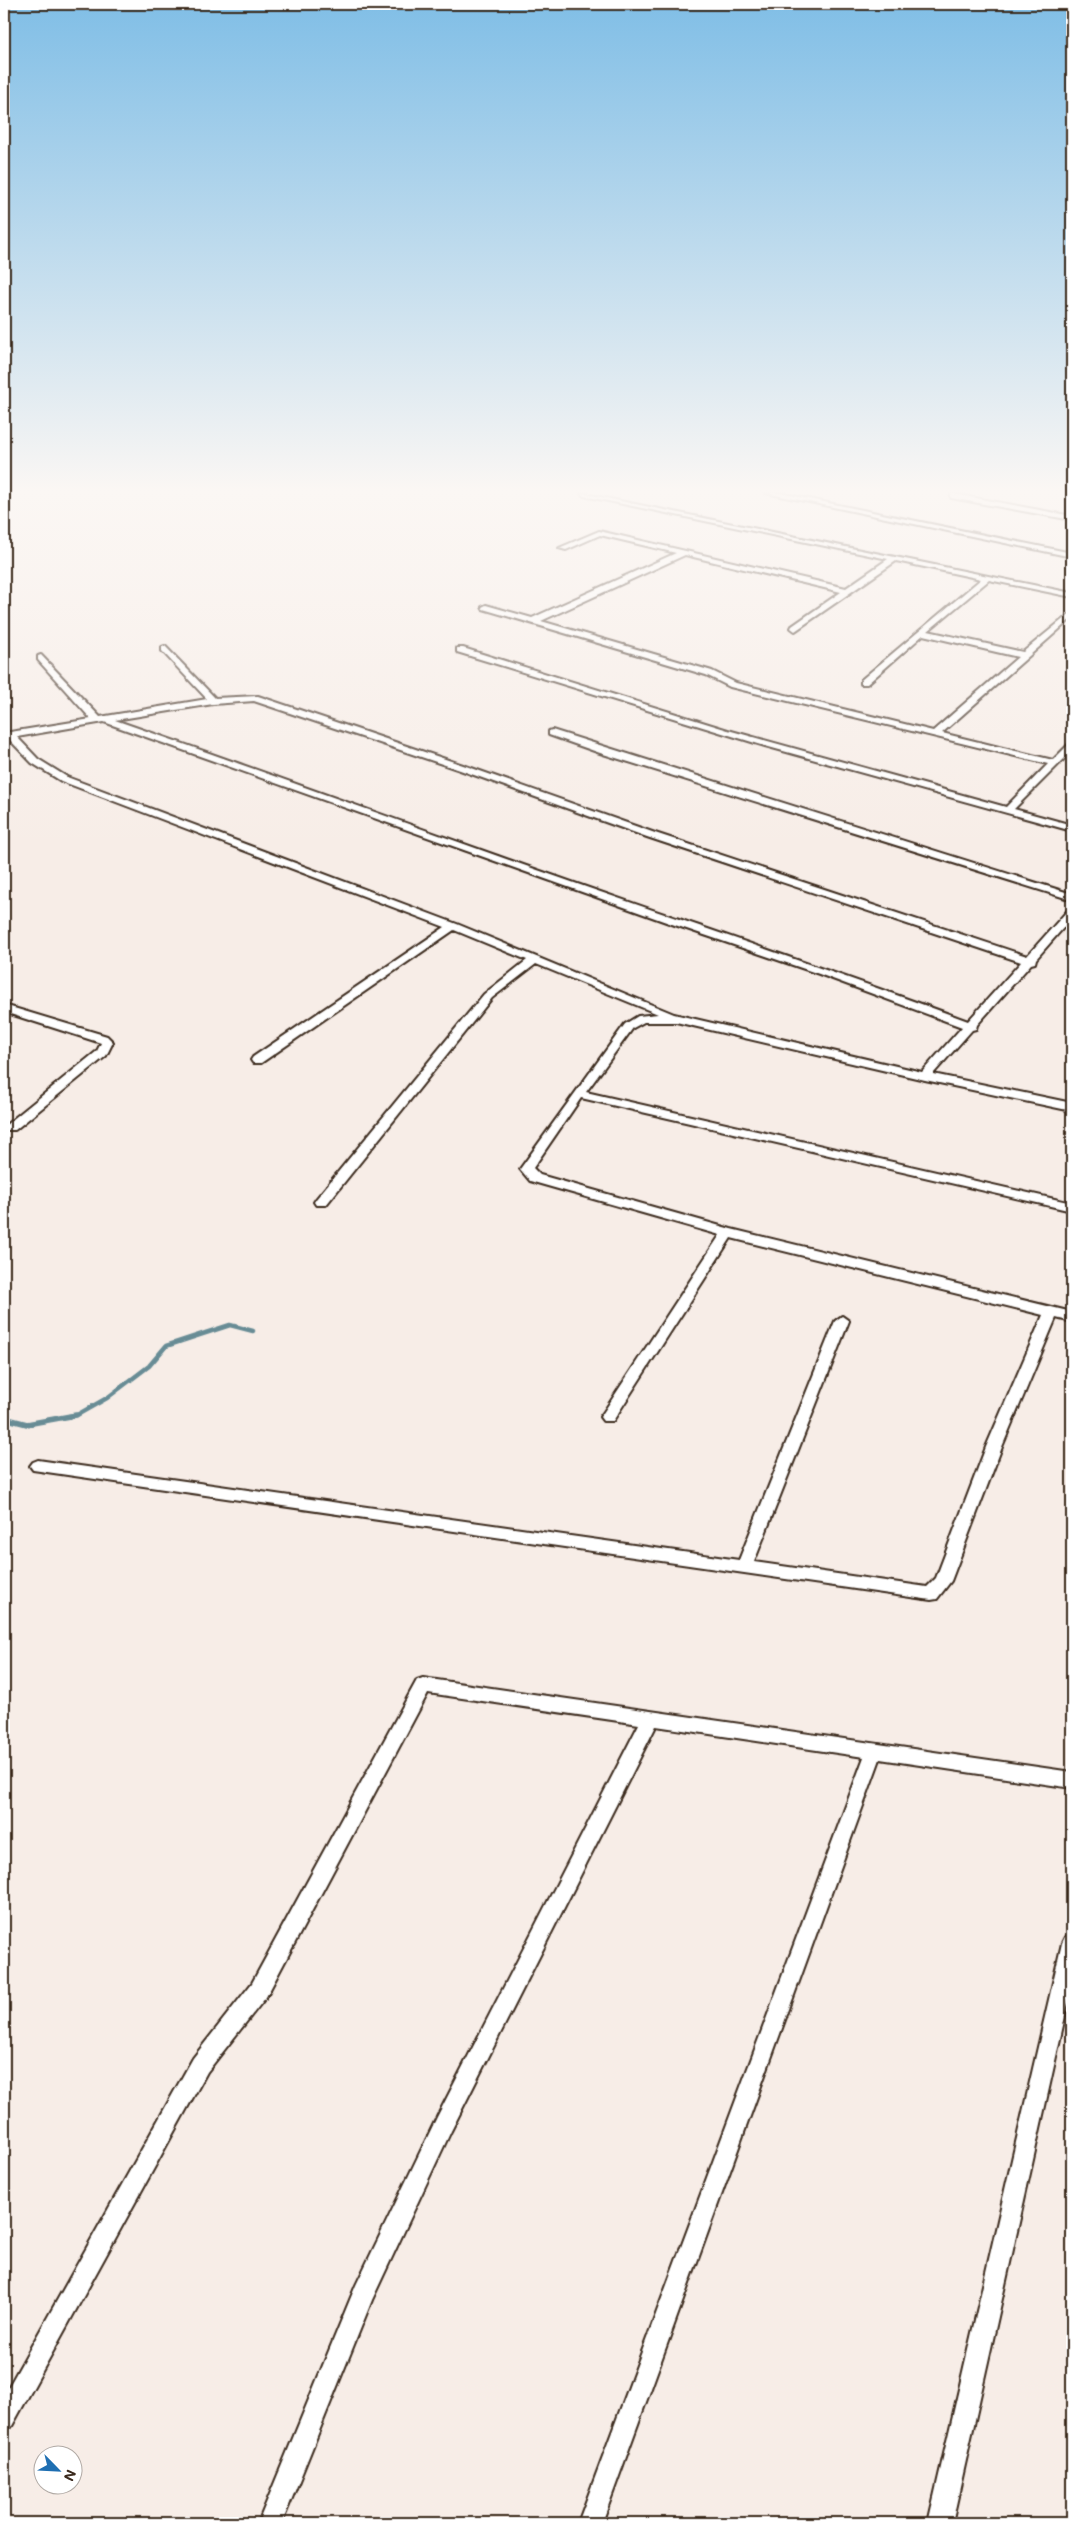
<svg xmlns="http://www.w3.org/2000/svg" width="1076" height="2527" font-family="Mali,sans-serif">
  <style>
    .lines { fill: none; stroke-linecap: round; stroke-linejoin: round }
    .stream-far1 { stroke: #678c95; stroke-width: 4.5 }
    .stream { stroke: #678c95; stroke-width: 5.5 }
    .street-casing { stroke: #3b2a1e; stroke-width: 4 }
    .street { fill: #fff; fill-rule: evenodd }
  </style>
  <rect width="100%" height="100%" fill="#f7ede7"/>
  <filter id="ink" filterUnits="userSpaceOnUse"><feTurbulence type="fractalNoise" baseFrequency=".02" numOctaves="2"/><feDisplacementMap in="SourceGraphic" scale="10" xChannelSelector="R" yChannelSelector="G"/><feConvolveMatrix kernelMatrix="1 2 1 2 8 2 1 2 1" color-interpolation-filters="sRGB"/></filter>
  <g filter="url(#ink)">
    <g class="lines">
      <path class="stream-far1" d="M69,1416l8,-1 30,-17 42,-32 17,-20 64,-21 23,6"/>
      <path class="stream" d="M4,1418l23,6 49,-9"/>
      <defs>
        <g id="street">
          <path d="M581,493l491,100v4l-83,-17 -61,51 95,21 49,-40v6l-130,115 111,27 16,-16 3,-1v8l-58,58 58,16v6l-307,-85 -308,-94v-4h6l265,82 278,77 42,-43 -318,-77 -24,-12 -223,-66 -1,-2 4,-2 46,13 144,-65 -76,-18 -34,15 -7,-2 40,-17 247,57 42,-29 -304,-63zM685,555l156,37 -49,34 -1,2 4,3 101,-70 85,18 -120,101v4h6l56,-49 95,22 -85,74 -197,-48 -24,-12 -171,-50z"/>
          <path d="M766,493h14l292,60v4z"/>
          <path d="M954,494l118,22v4l-121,-22v-4z"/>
          <path d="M165,646l50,52 43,-2 208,70 189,67 372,123 41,-46 4,-1v9l-36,41 -1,4 -4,1 -54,61 -1,4 -4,1 -39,44 139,29v8l-147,-31 -249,-58h-32l-11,6 -47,64 486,111v8l-491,-113 -48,70 7,7 191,54 341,83v10l-16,-4 -54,129 -51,134 -14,18 -6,1 -898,-130 -3,-4 3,-4 5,-2 701,100 96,-239 7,-5 7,5 -95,241 173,25 9,-9 50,-131 57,-132 -312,-77 -118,183h-10l-3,-4 3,-4 117,-178 -190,-54 -10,-12 105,-145 13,-8 20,-2 -122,-50 -44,34 -166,207h-10l-2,-3 2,-3 168,-205 43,-34 -73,-30 -193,133h-8l-2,-3 2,-3 192,-130 -384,-146 -29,-18 -24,-25 -4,1v-6l87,-14 -53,-59v-4l3,-1 59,62 107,-18 -45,-48v-4zM254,701l206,69 187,67 374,125 -53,59c-97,-36 -194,-69 -292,-103 -188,-64 -374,-133 -561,-198l98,-16zM104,722l565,201 150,51 143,53 -40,45 -248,-58 -217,-90 -390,-147 -29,-18 -21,-22z"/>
          <path d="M552,730l520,164v6l-472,-147 -51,-18v-4z"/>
          <path d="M4,1005l103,31 6,6 -7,14 -91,74h-8l-2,-3 2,-3 90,-73 4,-8 -97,-31z"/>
          <path d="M423,1678l649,94v16l-192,-29 -278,764h-24l286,-766 -208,-31 -205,405 -79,169 -90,223h-24l98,-238 81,-168 202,-393 -211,-31 -162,304 -59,75 -195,354 -8,4v-35l189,-337 59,-75 165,-303z"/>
          <path d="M1072,1934v51l-120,538h-24l134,-580 3,-6z"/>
        </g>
      </defs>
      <use href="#street" class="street-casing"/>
      <use href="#street" class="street"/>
    </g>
  </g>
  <linearGradient id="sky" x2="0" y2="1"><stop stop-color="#80bee6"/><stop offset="0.58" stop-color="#fbf7f4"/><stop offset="1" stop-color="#fbf7f4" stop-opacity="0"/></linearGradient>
  <rect width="1076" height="847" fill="url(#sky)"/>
  <rect width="1076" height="2527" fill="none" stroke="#fff" stroke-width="20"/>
  <rect x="10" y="10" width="1056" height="2507" fill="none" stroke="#3b2a1e" stroke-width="2" filter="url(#ink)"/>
  <g transform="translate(58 2470) rotate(114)"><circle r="24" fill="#ffffff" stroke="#b1aaa5"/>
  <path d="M0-4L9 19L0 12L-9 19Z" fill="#1f6fb2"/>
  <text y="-8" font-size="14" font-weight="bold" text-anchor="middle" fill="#3b2a1e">N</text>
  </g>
</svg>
